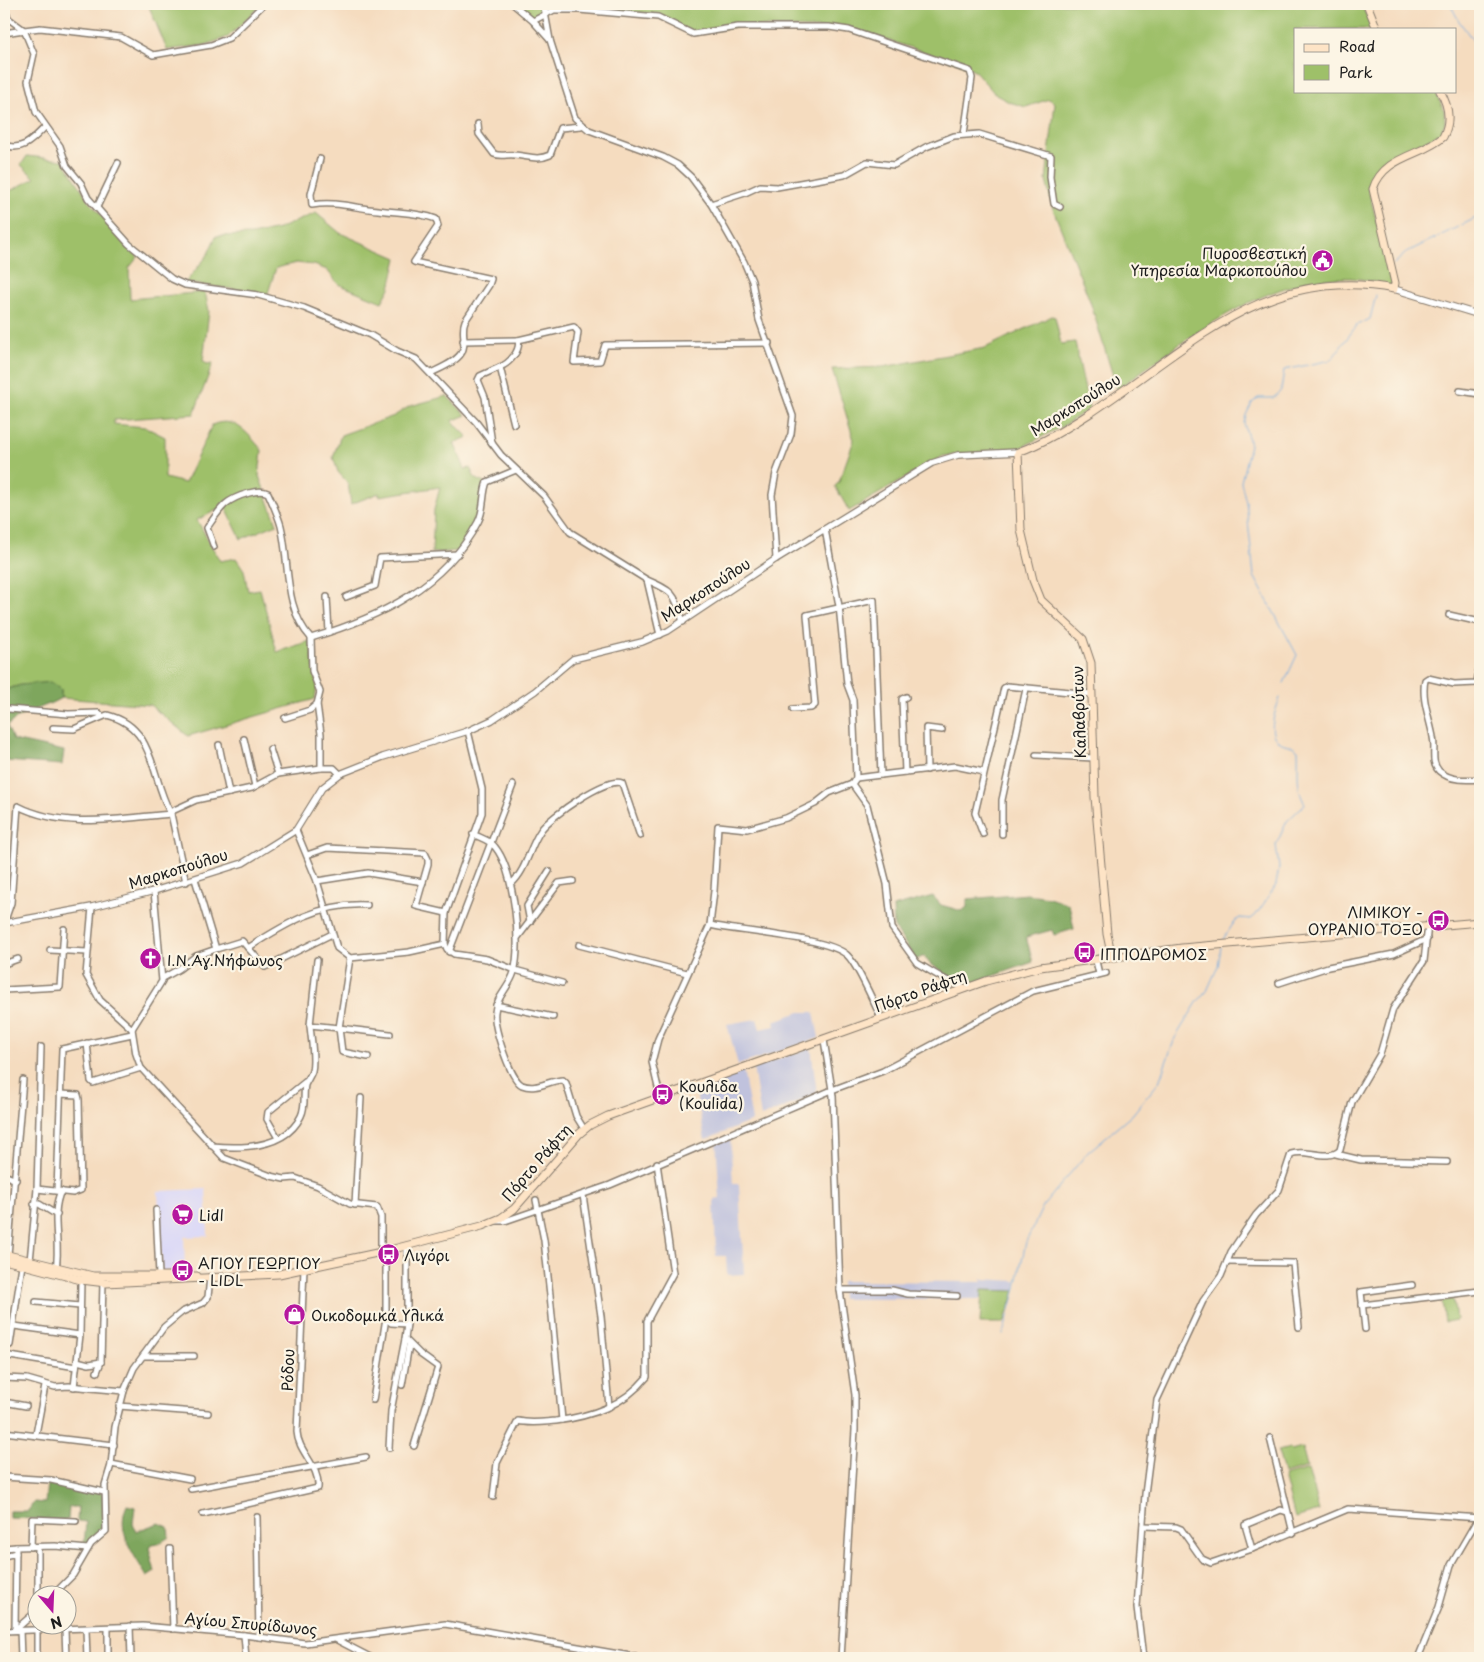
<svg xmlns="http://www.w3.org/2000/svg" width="1484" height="1662" font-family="'Playpen Sans',sans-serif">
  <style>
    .built { fill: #d9d7f8 }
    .industrial { fill: #c0c2dd }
    .green { fill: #9ec069; stroke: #5d6e42 }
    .forest { fill: #7ea65d; stroke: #4d613c }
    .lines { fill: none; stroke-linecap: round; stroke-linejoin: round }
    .stream { stroke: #6ea8de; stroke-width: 1 }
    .minor-casing { stroke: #887c6e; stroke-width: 8 }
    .tertiary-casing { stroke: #887c6e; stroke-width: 8 }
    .secondary-casing { stroke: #887c6e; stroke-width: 9 }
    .minor { stroke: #fff; stroke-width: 5 }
    .tertiary { stroke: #fff; stroke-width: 5.5 }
    .secondary { stroke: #fee4c6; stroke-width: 7 }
    .labels { text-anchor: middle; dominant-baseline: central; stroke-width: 4.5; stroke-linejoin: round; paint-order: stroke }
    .poi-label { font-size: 15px; fill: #1c1c1c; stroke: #fcf5e5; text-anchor: start }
    .street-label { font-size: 15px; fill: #1c1c1c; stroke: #fcf5e5 }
  </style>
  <rect width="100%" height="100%" fill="#fcf5e5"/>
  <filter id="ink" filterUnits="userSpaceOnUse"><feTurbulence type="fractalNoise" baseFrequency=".02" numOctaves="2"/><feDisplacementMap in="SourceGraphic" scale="10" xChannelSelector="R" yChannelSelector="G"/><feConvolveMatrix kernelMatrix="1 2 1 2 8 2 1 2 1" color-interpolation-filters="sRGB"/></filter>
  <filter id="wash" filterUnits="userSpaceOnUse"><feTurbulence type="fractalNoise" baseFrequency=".0096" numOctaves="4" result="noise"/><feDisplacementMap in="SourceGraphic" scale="20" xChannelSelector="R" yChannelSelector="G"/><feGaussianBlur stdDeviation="1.12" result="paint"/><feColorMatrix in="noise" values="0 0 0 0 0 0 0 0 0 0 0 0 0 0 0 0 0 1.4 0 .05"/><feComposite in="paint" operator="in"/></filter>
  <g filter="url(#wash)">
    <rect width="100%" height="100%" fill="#f5dcbf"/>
    <path class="built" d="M206,1189l2,47 -24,1 1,33 -23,1 -4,-80z"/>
    <g class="industrial">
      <path d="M800,1012h14l5,26 -81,27 -11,-41 30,-5 3,10 15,-3 -1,-5z"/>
      <path d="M811,1048l6,46 -56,23 -8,-50z"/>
      <path d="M743,1070l9,51 -47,19 -10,-53z"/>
      <path d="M730,1136l3,48h6l5,90 -17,1 -1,-19h-10l-2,-57 6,-1 -4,-57z"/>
      <path d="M982,1279l34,2 -1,10 -32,-1 -1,9h-140l-1,-18 141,1z"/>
    </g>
    <g class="green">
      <path d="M148,4h114l-34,33 -23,8 -38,5z"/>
      <path d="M517,4h844l12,25h-78v62h140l9,19 1,13 -5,10 -34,18 -25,17 -13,20 25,98c-13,-2 -28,-7 -42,-8 -87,-3 -166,63 -234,111l-27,-88 -37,-92 -7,-29 9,-77 -6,-4 -23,8 -17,-5 -13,-7 -20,-23 -17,-9 -107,-34 -112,-3 -40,7 -10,-2 -33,-16 -60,-7 -53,-1 -5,3 -1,5 -6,3 -7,-10z"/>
      <path d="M27,156l36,4 27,42 48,55 -9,11 1,31 75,-7 4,19 -6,50 4,3 6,-1 -19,51 -80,6v4l31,3 20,10v41l20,5 27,-58c23,-10 36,9 50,25l-3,26 18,48 -36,15 -16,-33 -28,14 23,41 16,-3 8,12 4,21 12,-2 17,63 33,-11 7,45 -2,13 -127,37 -38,-31 -89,-7v-9l-40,-4 -17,5v-496l31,-16 -14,-13z"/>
      <path d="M316,213l24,20 57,25 -7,30 -8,14 -44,-18 -11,-14 -13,-5 -18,-2 -20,5 -9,28 -34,-7 -48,-6 22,-27 9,-20 36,-1 26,-6z"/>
      <path d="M1052,316l3,1 6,27 14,-2 14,67 -26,17 -43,22 -77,8 -94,55 -14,-25 4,-4 15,-42 -22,-71 51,-2 102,-19z"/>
      <path d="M447,396l19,19 -14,6 16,16 -14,6 11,26 5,-1 5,10 9,5 -6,35 -20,33 -26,2 2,-43 6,-23 -61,9v-3l-28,11 -3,-21 -10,-11 -5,-15 8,-22 53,-19 16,-10z"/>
      <path d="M982,1290l33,1 -11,32h-24z"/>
      <path d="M1453,1299l3,21 -11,2 -3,-21z"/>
      <path d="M1290,1448l1,3 11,-3 5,19 -23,7 -6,-23z"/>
      <path d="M1308,1469l11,42 -24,7 -11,-42z"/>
    </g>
    <g class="forest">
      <path d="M50,682l11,7v9c-18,11 -39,13 -54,28l6,14 51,11 -2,14 -57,-4 -1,9v-80l17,-5z"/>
      <path d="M1028,894l21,3 20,7 5,25 -20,6 -2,-5 -26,7 7,25 -68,24 -22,-9 -1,-6 -12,-7 -6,-8 -8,4 -22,-33 -1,-20 40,-11 8,9 21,6 5,-4v-8z"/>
      <path d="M47,1483l56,10v39l-16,14 -3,-1 2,-23 -9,-1 1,-14h-9l-1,13 -59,-2v-7h19l6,-9 11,1z"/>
      <path d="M127,1505l8,2 -2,17 3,7 23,-8 9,4 1,10 -9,6 -9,1 -2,4 6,24 -8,5c-13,-23 -32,-45 -20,-72z"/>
    </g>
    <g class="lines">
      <g class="stream">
        <path d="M1450,4l9,17 21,29"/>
        <path d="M1394,264l13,-12 73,-36"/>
        <path d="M1284,683l13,-28 -43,-79 -8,-74 -5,-20 9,-37 -6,-22 2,-8 6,-12 6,-5h15l5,-4 3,-4 3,-20 47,-10 26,-35 13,-6 6,-24"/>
        <path d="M1222,941l13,-20 5,-3 11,1 5,-4 13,-19 7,-11 3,-18 -3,-22 11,-24 18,-17c-10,-16 -6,-36 -7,-54 -6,-6 -11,-4 -18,-8 -15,-7 -4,-33 0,-44"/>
        <path d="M1003,1334l12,-42 11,-50 17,-36 45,-54 44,-37 27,-33 16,-44 23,-37 9,-10 11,-25 3,-19"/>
      </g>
    </g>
  </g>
  <g filter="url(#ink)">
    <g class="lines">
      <defs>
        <g id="minor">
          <path d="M513,4l20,17 17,19"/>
          <path d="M544,7l6,33 25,78 14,12 74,27 15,8 13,12 20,27 33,58 8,19 7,39 34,96 -2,18 -15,39 -4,22 4,64"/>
          <path d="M4,10l5,9 15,11 16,-2 81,9 32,18 58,-10 18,-7 35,-34"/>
          <path d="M533,21l21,-11h25l79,7 35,17 45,-7h91l20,3 121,41 2,7 -8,56"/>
          <path d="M4,33l20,-3 10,24 -6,27 8,31 24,34 7,20 14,17 7,15 41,46 43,35 13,6 73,10 46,13 66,27 27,16 19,8 60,63 25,33 43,41 26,36 77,48"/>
          <path d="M478,124l1,10 15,20c7,3 14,0 20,1 14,1 23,6 36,0l10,-27 21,-2"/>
          <path d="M4,145c19,7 29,-6 41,-18"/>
          <path d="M320,159l-9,35 1,11c24,-4 42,3 66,5 20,3 39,2 58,9l2,7 -24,36 77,17 -2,6 -24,36c-4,9 1,18 -2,28 -2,11 -22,19 -32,24"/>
          <path d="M711,204l34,-11 15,-7 17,1 67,-12 23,-13 27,3 32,-18 28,-11 25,-2 72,22 -1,21 4,27 6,3"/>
          <path d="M97,207l21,-44"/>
          <path d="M463,341l55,-1"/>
          <path d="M500,367c10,-4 21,-17 18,-27l56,-13 4,5 -4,30 26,-1 5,-16 164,-2"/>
          <path d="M1460,391l20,3"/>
          <path d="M492,443l-7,-46 -7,-17 2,-4 20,-9 14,57"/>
          <path d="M825,529l14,77 8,78 6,16 3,78 -4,6"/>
          <path d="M214,547l-7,-19c14,-20 17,-28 42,-35 7,-2 13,-3 19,0 5,11 10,22 13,33 9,36 2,82 30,112 69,-21 132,-50 167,-116 7,-13 4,-28 9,-40l29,-12"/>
          <path d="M327,597l2,35"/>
          <path d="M346,597l29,-11 5,-28 78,-4"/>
          <path d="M1449,615l31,7"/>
          <path d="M660,635l-13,-55c28,12 27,13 36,42"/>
          <path d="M311,638l1,33 8,21 -3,12 4,30v34h13l6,6"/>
          <path d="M1480,661l-3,22 -23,1 -26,-6 -3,2c-4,19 5,39 8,57 3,12 -3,25 6,34 11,10 27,9 41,8"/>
          <path d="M9,709l59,5 31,-1 3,3"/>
          <path d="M793,709l18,-1 4,-3 -8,-90 67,-15 7,175"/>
          <path d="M285,718l25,-8 7,-6"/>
          <path d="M53,728l21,1 33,-14c49,12 43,61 63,97"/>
          <path d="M468,731l14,58v24l-36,100 -1,31 2,5 7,5 33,5 28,11 47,13"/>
          <path d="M244,739l11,47"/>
          <path d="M219,745l10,48"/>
          <path d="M270,749l8,25"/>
          <path d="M1036,755l58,3"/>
          <path d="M927,770l-1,-42 16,2"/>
          <path d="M905,772l-3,-73 4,-2"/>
          <path d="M856,778l99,-12 29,6"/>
          <path d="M171,814l-1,-2 26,-12 56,-12 26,-14 43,-6"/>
          <path d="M296,830l21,51 20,67 13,10 -11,70 -29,-3 7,-65"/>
          <path d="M473,834c7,4 17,6 22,13 19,23 27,97 19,125 -4,15 -18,25 -19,40 -2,14 15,67 27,73 15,6 27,-5 41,-5l3,3 10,33 8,13"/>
          <path d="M983,834l-8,-21 29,-125 3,-2 84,8"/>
          <path d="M1002,834v-34l24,-111"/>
          <path d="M307,855l20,-7 98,5 3,6v5l-12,42 30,7"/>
          <path d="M317,881l51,-8 55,9"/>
          <path d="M511,884c16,-14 18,-37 30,-54 10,-14 65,-53 81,-47l18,53"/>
          <path d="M154,891l8,90 -30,48 4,25 5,14 83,90 47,18 13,3 11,-1 23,8 32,18 27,3 4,10v35"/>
          <path d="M92,907l-6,68 14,25 32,29"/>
          <path d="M530,922l-3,-16 22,-35"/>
          <path d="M4,923l7,-20 7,-97c47,24 103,12 153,8l15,68"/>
          <path d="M518,937l41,-54 14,-2"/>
          <path d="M579,945l108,28"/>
          <path d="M248,948c37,-24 73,-46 119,-43"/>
          <path d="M216,949l26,-8 23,26 67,-33"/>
          <path d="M50,950l37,2"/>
          <path d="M449,952l64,-167"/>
          <path d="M350,958l59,-6 36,-8"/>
          <path d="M1096,961l3,13"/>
          <path d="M4,964l14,-5"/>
          <path d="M163,978l16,-9 17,-13 20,-7 -21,-70"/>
          <path d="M944,979l6,15"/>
          <path d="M1279,983l49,-16 66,-13 33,-15"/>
          <path d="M4,990l56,-3 4,-58"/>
          <path d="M496,1005l57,12"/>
          <path d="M881,1018c-6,-13 -24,-54 -34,-63 -20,-18 -107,-23 -137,-30l4,-34 4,-65 29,3 39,-11 29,-14 14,-11 23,-9 15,21 20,79 5,44 25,35 27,16 22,9"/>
          <path d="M824,1040l9,56 7,194 15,105v35l-14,228"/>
          <path d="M87,1043l4,38 2,2 48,-15"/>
          <path d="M368,1057l-26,-5 -3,-24 51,6"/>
          <path d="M660,1096l-8,-34 6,-23 52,-114"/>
          <path d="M278,1138l-11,-19 1,-7 37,-30"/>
          <path d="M212,1146c31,3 74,2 89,-30 5,-10 2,-21 4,-31 2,-5 5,-8 7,-14 3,-13 -1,-32 -2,-46"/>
          <path d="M1336,1154l25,6 86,2"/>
          <path d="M4,1175l12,5"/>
          <path d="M37,1189l36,4 8,-3 -2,-91 -1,-4 -18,-1"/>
          <path d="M57,1190l5,-141 70,-15"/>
          <path d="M583,1195l18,121 8,91"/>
          <path d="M536,1200l8,40 6,55 12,125"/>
          <path d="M34,1204h5l18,11"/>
          <path d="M355,1205l6,-107"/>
          <path d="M156,1210l3,65"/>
          <path d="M496,1221h9l105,-36 222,-95 51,-19 150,-80 73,-18"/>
          <path d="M8,1255l15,-175"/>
          <path d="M30,1261l7,-72 4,-142"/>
          <path d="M1227,1262l66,1 6,64"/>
          <path d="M56,1268c5,-25 -6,-54 5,-77"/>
          <path d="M840,1290h52l16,4 49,2"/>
          <path d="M36,1302l44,4"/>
          <path d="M1362,1305l118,-14"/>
          <path d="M386,1318l5,5 16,1v-78"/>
          <path d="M407,1324l-2,15 15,15 18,13 -24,79"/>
          <path d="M14,1326l66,9"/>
          <path d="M1365,1329l-4,-37 51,-7"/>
          <path d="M4,1336l7,1"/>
          <path d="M4,1347l6,-2 12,-80"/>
          <path d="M4,1355l72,12"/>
          <path d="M143,1356h51"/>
          <path d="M77,1361l12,3 12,-2"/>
          <path d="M97,1372l4,-10 2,-80"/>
          <path d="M4,1378l23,1 28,8 14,-1 55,5"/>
          <path d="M402,1385l7,-40"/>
          <path d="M74,1387l6,-52 1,-55"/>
          <path d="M373,1400l13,-82v-67"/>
          <path d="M4,1402l22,4"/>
          <path d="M119,1406l89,7"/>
          <path d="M4,1432l110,13"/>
          <path d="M36,1434l9,-48"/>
          <path d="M1270,1438l23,95"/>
          <path d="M389,1448l2,-37 14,-72"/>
          <path d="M111,1464l79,15"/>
          <path d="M4,1477l47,3 53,12"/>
          <path d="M191,1489l175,-32"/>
          <path d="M493,1497l4,-34 21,-42c13,3 24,1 38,0 36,-5 67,-15 91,-44v-56l26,-48 -16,-110"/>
          <path d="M203,1514l115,-26c2,-22 -20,-36 -21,-56l7,-163"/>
          <path d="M257,1517l2,120"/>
          <path d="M1143,1526l33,1 5,2 21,30 9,4 41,-14 96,-40 132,9"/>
          <path d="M31,1547l1,-28 44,2"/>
          <path d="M38,1547v47"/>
          <path d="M4,1548l12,-1"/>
          <path d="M170,1549l3,80"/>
          <path d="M1252,1549l-7,-24 36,-15 6,2"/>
          <path d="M4,1556l12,-3"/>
          <path d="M54,1594l19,-19 18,-31 15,-13 -1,-46 6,-20 4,-38 9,-36 10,-23 30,-41 18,-15 21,-9 5,-6 2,-20"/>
          <path d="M130,1626l1,32"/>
          <path d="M108,1628v30"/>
          <path d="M86,1629l1,29"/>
          <path d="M15,1630l1,-83 39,-1 33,3"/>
          <path d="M15,1630l23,-20"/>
          <path d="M20,1630l1,28"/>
          <path d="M65,1630l1,28"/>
          <path d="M4,1631l139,-5 101,9 61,8 140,-19 197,34"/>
          <path d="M37,1631v27"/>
          <path d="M244,1635l2,23"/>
          <path d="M337,1640l35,18"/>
          <path d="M1143,1658l-6,-51 8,-113 12,-94 46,-99 18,-25 10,-24 14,-21 11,-16 23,-25 12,-36c15,-6 37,8 49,-4l12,-48 28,-48 13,-45 31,-48 4,-36"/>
          <path d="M1418,1658l21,-51 12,-42 29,-50"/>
        </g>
        <g id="tertiary">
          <path d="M1394,289l86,26"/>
          <path d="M4,923l88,-16 62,-16 89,-28 53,-33 26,-42 18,-14 43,-17 85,-26 24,-11 43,-29 38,-32 69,-17 26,-11 108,-72 156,-96 26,-8 60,-3"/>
        </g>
        <g id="secondary">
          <path d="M1367,4l10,25"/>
          <path d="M1112,958l-5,-24 -12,-137 -4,-134 -8,-24 -42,-39 -8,-20 -12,-50 -3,-78c28,-10 52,-26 77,-42 98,-65 171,-145 299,-121l1,-6 -22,-94c11,-34 50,-33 70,-52 8,-15 6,-31 -3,-46"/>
          <path d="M4,1254l89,22h104"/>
          <path d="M4,1260l77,20 25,3 173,-9 107,-23 96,-25 19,-8 13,-9 65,-75 11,-9 18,-9 378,-135 54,-14 142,-19 298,-26"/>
        </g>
      </defs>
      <use href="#minor" class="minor-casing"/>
      <use href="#tertiary" class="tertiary-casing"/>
      <use href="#secondary" class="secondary-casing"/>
      <use href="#minor" class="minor"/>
      <use href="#tertiary" class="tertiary"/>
      <use href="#secondary" class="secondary"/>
    </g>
  </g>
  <defs>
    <symbol id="civic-disc" viewBox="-11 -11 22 22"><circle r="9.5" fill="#b5179e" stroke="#fcf5e5"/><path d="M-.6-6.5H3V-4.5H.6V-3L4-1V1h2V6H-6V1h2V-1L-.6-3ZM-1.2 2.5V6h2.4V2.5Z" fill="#fff"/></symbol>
    <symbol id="bus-disc" viewBox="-11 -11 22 22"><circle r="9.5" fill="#b5179e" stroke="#fcf5e5"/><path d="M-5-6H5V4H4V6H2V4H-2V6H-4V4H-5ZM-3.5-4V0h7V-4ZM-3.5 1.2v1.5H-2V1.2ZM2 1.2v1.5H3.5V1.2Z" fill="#fff"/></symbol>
    <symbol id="church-disc" viewBox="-11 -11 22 22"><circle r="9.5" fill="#b5179e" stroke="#fcf5e5"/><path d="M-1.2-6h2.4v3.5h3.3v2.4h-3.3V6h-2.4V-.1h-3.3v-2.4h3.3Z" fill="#fff"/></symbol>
    <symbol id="supermarket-disc" viewBox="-11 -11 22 22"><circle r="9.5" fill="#b5179e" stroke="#fcf5e5"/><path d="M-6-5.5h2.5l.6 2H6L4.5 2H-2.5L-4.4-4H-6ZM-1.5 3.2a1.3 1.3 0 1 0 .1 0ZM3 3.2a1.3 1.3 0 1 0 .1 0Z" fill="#fff"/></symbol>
    <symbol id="shop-disc" viewBox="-11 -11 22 22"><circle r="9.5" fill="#b5179e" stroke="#fcf5e5"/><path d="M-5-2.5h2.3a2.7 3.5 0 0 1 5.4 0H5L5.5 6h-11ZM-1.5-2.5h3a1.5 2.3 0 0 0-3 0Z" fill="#fff"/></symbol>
  </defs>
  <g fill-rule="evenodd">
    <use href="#civic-disc" x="1310" y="248" width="25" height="25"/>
    <use href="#bus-disc" x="1426" y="908" width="25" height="25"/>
    <use href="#bus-disc" x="1072" y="940" width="25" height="25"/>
    <use href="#church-disc" x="138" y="946" width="25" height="25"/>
    <use href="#bus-disc" x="650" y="1082" width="25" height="25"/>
    <use href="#supermarket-disc" x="170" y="1202" width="25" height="25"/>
    <use href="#bus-disc" x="376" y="1242" width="25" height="25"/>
    <use href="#bus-disc" x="170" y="1258" width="25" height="25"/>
    <use href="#shop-disc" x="282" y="1302" width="25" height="25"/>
  </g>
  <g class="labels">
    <g class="poi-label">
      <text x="1307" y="252" text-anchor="end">Πυροσβεστική<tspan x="1307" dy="17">Υπηρεσία Μαρκοπούλου</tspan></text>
      <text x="1423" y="911" text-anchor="end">ΛΙΜΙΚΟΥ -<tspan x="1423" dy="17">ΟΥΡΑΝΙΟ ΤΟΞΟ</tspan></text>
      <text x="1100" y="953">ΙΠΠΟΔΡΟΜΟΣ</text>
      <text x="167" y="959">Ι.Ν.Αγ.Νήφωνος</text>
      <text x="679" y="1085">Κουλιδα<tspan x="679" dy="17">(Koulida)</tspan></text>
      <text x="199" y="1214">Lidl</text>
      <text x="404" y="1254">Λιγόρι</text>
      <text x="198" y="1262">ΑΓΙΟΥ ΓΕΩΡΓΙΟΥ<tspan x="198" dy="17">- LIDL</tspan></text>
      <text x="311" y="1314">Οικοδομικά Υλικά</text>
    </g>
    <g class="street-label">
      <text transform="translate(1075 404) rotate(-32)">Μαρκοπούλου</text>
      <text transform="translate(705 589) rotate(-33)">Μαρκοπούλου</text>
      <text transform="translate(1078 712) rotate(-92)">Καλαβρύτων</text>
      <text transform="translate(178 868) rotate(-17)">Μαρκοπούλου</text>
      <text transform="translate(920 990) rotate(-20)">Πόρτο Ράφτη</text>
      <text transform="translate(536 1162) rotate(-49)">Πόρτο Ράφτη</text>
      <text transform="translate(287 1370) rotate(-88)">Ρόδου</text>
      <text transform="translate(251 1623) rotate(5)">Αγίου Σπυρίδωνος</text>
    </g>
  </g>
  <rect width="1484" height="1662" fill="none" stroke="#fcf5e5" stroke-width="20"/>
  <rect x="1294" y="28" width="162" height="65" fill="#fcf5e5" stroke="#a29e95"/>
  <rect x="1304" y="44" width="25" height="8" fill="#fee4c6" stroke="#a29e95"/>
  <text x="1339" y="52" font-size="15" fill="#1c1c1c">Road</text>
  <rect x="1304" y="65" width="25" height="15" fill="#9ec069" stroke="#a29e95"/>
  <text x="1339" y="78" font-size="15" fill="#1c1c1c">Park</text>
  <g transform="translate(52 1610) rotate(161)"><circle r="24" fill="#fcf5e5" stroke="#a29e95"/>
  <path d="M0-4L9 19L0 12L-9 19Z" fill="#b5179e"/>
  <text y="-8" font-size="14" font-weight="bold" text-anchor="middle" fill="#1c1c1c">N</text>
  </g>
</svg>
